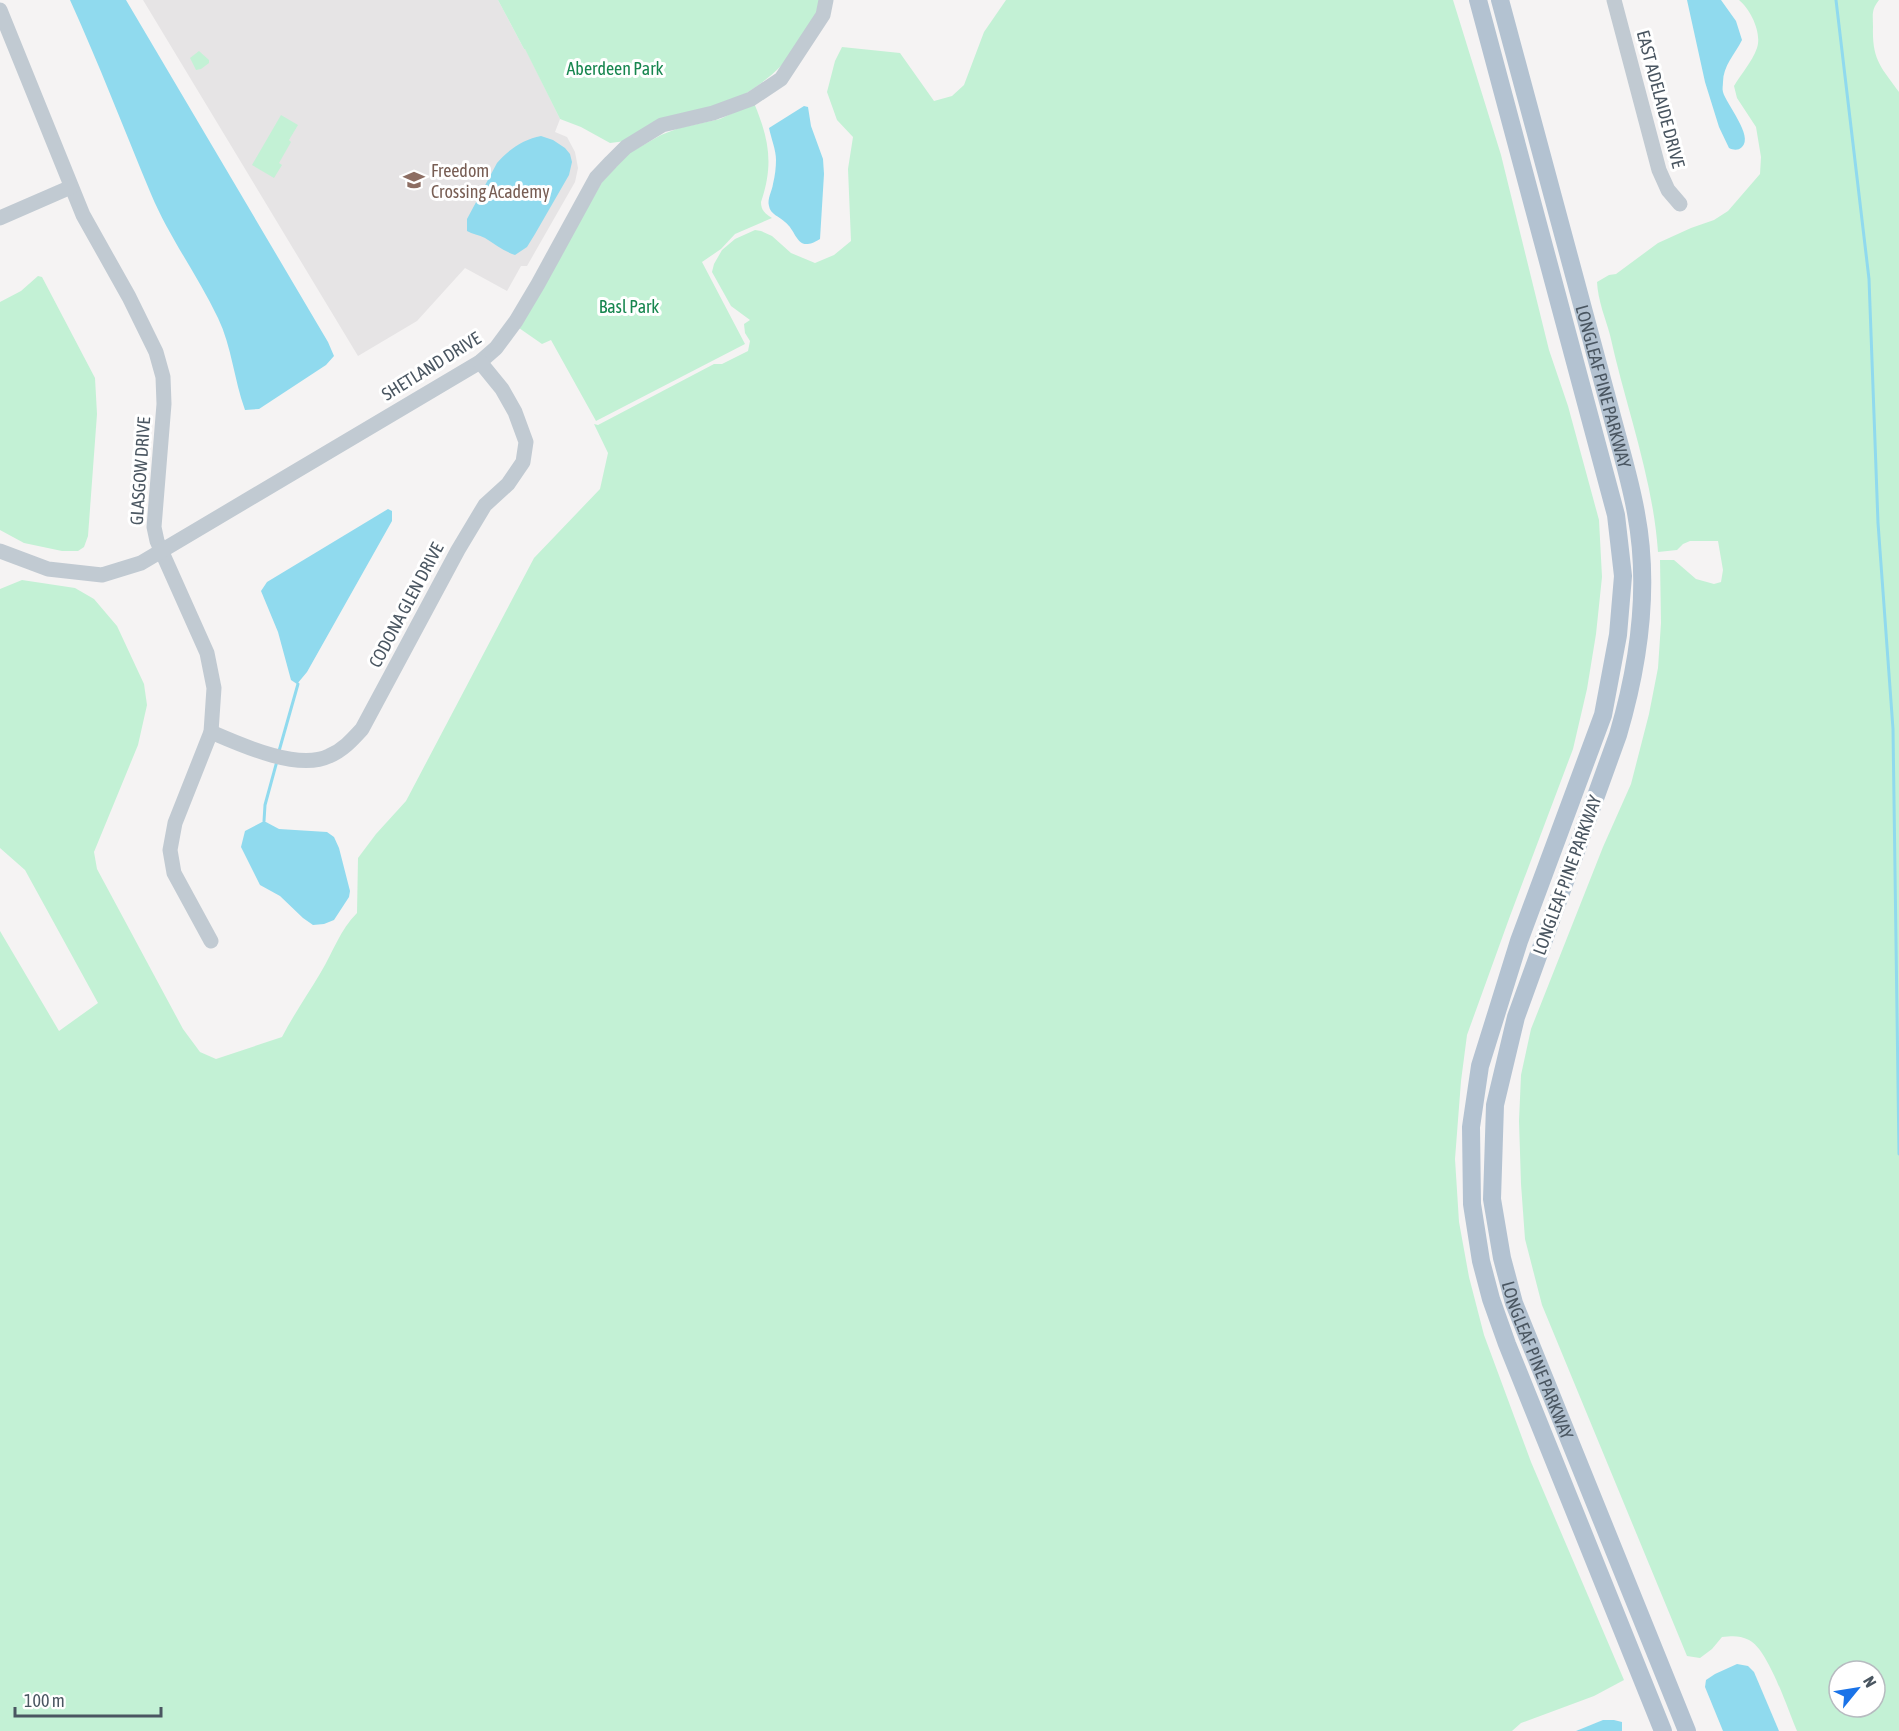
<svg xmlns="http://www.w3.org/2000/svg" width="1899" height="1731" font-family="'Asap Condensed',sans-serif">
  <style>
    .education { fill: #e6e4e5 }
    .green { fill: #c3f1d5; fill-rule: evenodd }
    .water { fill: #90daee }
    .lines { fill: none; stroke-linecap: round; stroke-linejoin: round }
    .stream { stroke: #90daee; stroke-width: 3 }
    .minor { stroke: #c1cad2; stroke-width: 15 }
    .major { stroke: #b3c2d1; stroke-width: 18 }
    .labels { text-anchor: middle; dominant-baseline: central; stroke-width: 6; stroke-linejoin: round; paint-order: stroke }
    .park-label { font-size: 18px; fill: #17864f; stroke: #fff }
    .street-label { font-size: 18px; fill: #4a5661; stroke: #fff }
    .education-label { font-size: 18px; fill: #785e54; stroke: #fff; text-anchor: start }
  </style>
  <rect width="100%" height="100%" fill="#f5f3f3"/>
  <path class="education" d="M143,0h355l26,49 1,-1 35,71 -5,13 12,5 8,15 3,16 -3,14 -48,84h-6l-14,25 -42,-23 -48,53 -59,35z"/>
  <g class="green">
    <path d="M498,0h322c-10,40 -40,73 -75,94l-119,47 -16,2 -29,-16 -21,-8 -35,-70h-1z"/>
    <path d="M1006,0h447l48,155 48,195 19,56 31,114 3,57 -6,57 -9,55 -14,60 -63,167 -43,119 -6,46 -6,78 4,63 10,55 15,58 47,127 93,218 -30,16 -73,27 -9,8h-1512v-800l59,100 39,-28 -73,-133 -25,-22v-259l22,-9 53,8 19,11 23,27 27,58 3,21 -9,40 -44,107 3,17 86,160 17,23 16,7 66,-22c12,-23 26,-43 39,-65 12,-20 19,-42 36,-59l1,-55 18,-24 30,-33 128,-243 66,-69 8,-36 -14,-29 4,1 116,-61h8l26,-13 2,-10 -5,-8 -1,-9 6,-4 -19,-14 -19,-34 2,-8 8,-14 13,-11 20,-9 6,1 11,5 19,17 24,10 19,-8 17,-14 -3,-72 5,-32 -16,-17 -10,-28 8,-31 7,-14 58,6 34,48 18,-5 12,-11 20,-53z"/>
    <path d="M1739,0h140c-8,10 -6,15 -6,27 -1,33 8,40 26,65v1639h-102c-9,-21 -29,-82 -48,-91 -10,-5 -17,-4 -27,-3l-10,12 -12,9 -13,-2 -145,-351 -17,-66 -4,-55 -2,-63 2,-46 10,-46 72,-182 28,-63 18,-70 9,-46 3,-45 -1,-63h14l22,19 18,5 7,-2 2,-12 -5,-29h-28l-7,3 -6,6 -19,2c-5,-74 -32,-144 -48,-217 -5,-18 -12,-34 -13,-53l12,-7 7,-1 42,-31 33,-15 23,-8 14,-9 32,-37 1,-17 -5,-30 -19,-29 -3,-12c7,-12 18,-24 23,-38 5,-15 -6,-38 -18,-48zM1839,1671h36v36h-36z"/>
    <path d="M199,51l10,9v3l-8,6 -5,1 -6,-12z"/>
    <path d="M754,103c15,36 20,61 7,99 0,8 4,12 11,16l-37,16 -14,15 -19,13 43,82 -149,77 -45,-81 -9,4 -23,-16 83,-146 27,-29 32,-18 18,-7 41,-9z"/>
    <path d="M281,115l17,10 -9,15 2,2 -12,21 3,2 -8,13 -22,-13z"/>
    <path d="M38,276l4,1 53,101 2,36 -9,122 -4,11 -6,4h-16l-38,-8 -24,-13v-228l21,-11z"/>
  </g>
  <g class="water">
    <path d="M70,0h56l202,342 6,14 -8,9 -67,44 -14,1c-11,-30 -13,-63 -27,-92 -20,-42 -49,-81 -67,-124 -27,-65 -52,-130 -81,-194z"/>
    <path d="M1687,0h34l15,21 6,19c-7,14 -19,26 -19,42 0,3 -1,7 0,10 3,12 31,44 19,55 -4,4 -9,3 -13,1l-10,-21 -14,-45z"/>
    <path d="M804,106l4,1 3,19 12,33 1,15 -4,65c-24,15 -22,-7 -35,-17 -5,-5 -15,-8 -16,-16 -2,-7 3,-15 4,-22 2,-8 3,-17 3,-24 0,-10 -5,-22 -7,-32z"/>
    <path d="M541,136l12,4 12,8 5,6 2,8 -3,13 -34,59 -8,13 -12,8c-12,-4 -20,-11 -30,-17 -6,-3 -13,-4 -18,-7v-12l30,-56c11,-13 27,-24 44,-27z"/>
    <path d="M388,509l4,2v10l-85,151 -10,12 -6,-4 -13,-48 -17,-41 6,-9z"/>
    <path d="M264,821l15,8 48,3 7,5 5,11 11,43 -1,6 -15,23 -10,4 -11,1 -10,-7 -23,-22 -20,-11 -19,-38 4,-16z"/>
    <path d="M1737,1664l11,2 6,6 25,59h-56l-18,-44 1,-7 9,-6z"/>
    <path d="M1603,1720h11l8,2v9h-46z"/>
  </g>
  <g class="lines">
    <g class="stream">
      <path d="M1836,0l33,279 9,244 15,206 6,425"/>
      <path d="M279,751l19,-67"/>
      <path d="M264,821l1,-16 12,-44"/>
    </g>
    <g class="minor">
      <path d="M1614,0l45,170 9,20 12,14"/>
      <path d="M0,10l83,205 46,82 27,55 7,25 1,27 -10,123 3,14 50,112 7,35 -3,44 -36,91 -5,27 4,23 37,68"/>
      <path d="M0,218l71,-31"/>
      <path d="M0,551l48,18 54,6 39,-12 339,-201 16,-14 20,-27 22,-37 58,-106 15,-16 15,-15 36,-22 51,-12 38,-14 30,-20 42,-64 3,-15"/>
      <path d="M211,732c30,13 87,39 118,24 14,-6 23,-16 33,-27l96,-179 27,-45 23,-21 15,-22 3,-20 -11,-30 -13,-23 -22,-27"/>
    </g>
    <g class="major">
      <path d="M1478,0l138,515 7,61 -5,59 -15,80 -84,226 -39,125 -9,61 1,77 9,57 10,38 16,45 156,387"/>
      <path id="s1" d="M1500,0l120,446c6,22 12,44 16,67 14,74 3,151 -18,222l-102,282 -21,88 -3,94 10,59 12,45 173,428"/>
    </g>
  </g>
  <defs>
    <symbol id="school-bare" viewBox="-9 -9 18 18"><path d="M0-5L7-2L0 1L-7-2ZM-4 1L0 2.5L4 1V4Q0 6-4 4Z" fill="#8d6e63" stroke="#fff" stroke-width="2.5" paint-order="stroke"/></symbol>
  </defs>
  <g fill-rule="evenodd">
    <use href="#school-bare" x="399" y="165" width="30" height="30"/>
  </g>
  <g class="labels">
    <g class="park-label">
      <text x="615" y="68">Aberdeen Park</text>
      <text x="629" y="306">Basl Park</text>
    </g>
    <g class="street-label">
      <text transform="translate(1661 99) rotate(75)">EAST ADELAIDE DRIVE</text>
      <text transform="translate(431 366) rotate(-32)">SHETLAND DRIVE</text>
      <text stroke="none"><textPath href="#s1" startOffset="400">LONGLEAF PINE PARKWAY</textPath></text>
      <text transform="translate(140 471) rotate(-86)">GLASGOW DRIVE</text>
      <text transform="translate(406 605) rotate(-62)">CODONA GLEN DRIVE</text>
      <text transform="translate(1567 875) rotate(-70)">LONGLEAF PINE PARKWAY</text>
      <text stroke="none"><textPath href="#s1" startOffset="1408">LONGLEAF PINE PARKWAY</textPath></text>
    </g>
    <g class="education-label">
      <text x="431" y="170">Freedom<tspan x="431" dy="21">Crossing Academy</tspan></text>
    </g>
  </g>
  <g transform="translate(1857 1689) rotate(60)"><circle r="28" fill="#ffffff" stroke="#b7bbc0" stroke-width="1.5"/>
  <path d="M0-4.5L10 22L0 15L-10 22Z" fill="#1a73e8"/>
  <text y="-9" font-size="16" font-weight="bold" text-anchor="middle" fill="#4a5661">N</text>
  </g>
  <path d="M15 1707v9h146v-9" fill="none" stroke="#4a5661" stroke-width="3"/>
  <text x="24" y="1707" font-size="18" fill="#4a5661" stroke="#ffffff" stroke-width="4.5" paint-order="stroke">100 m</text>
</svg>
